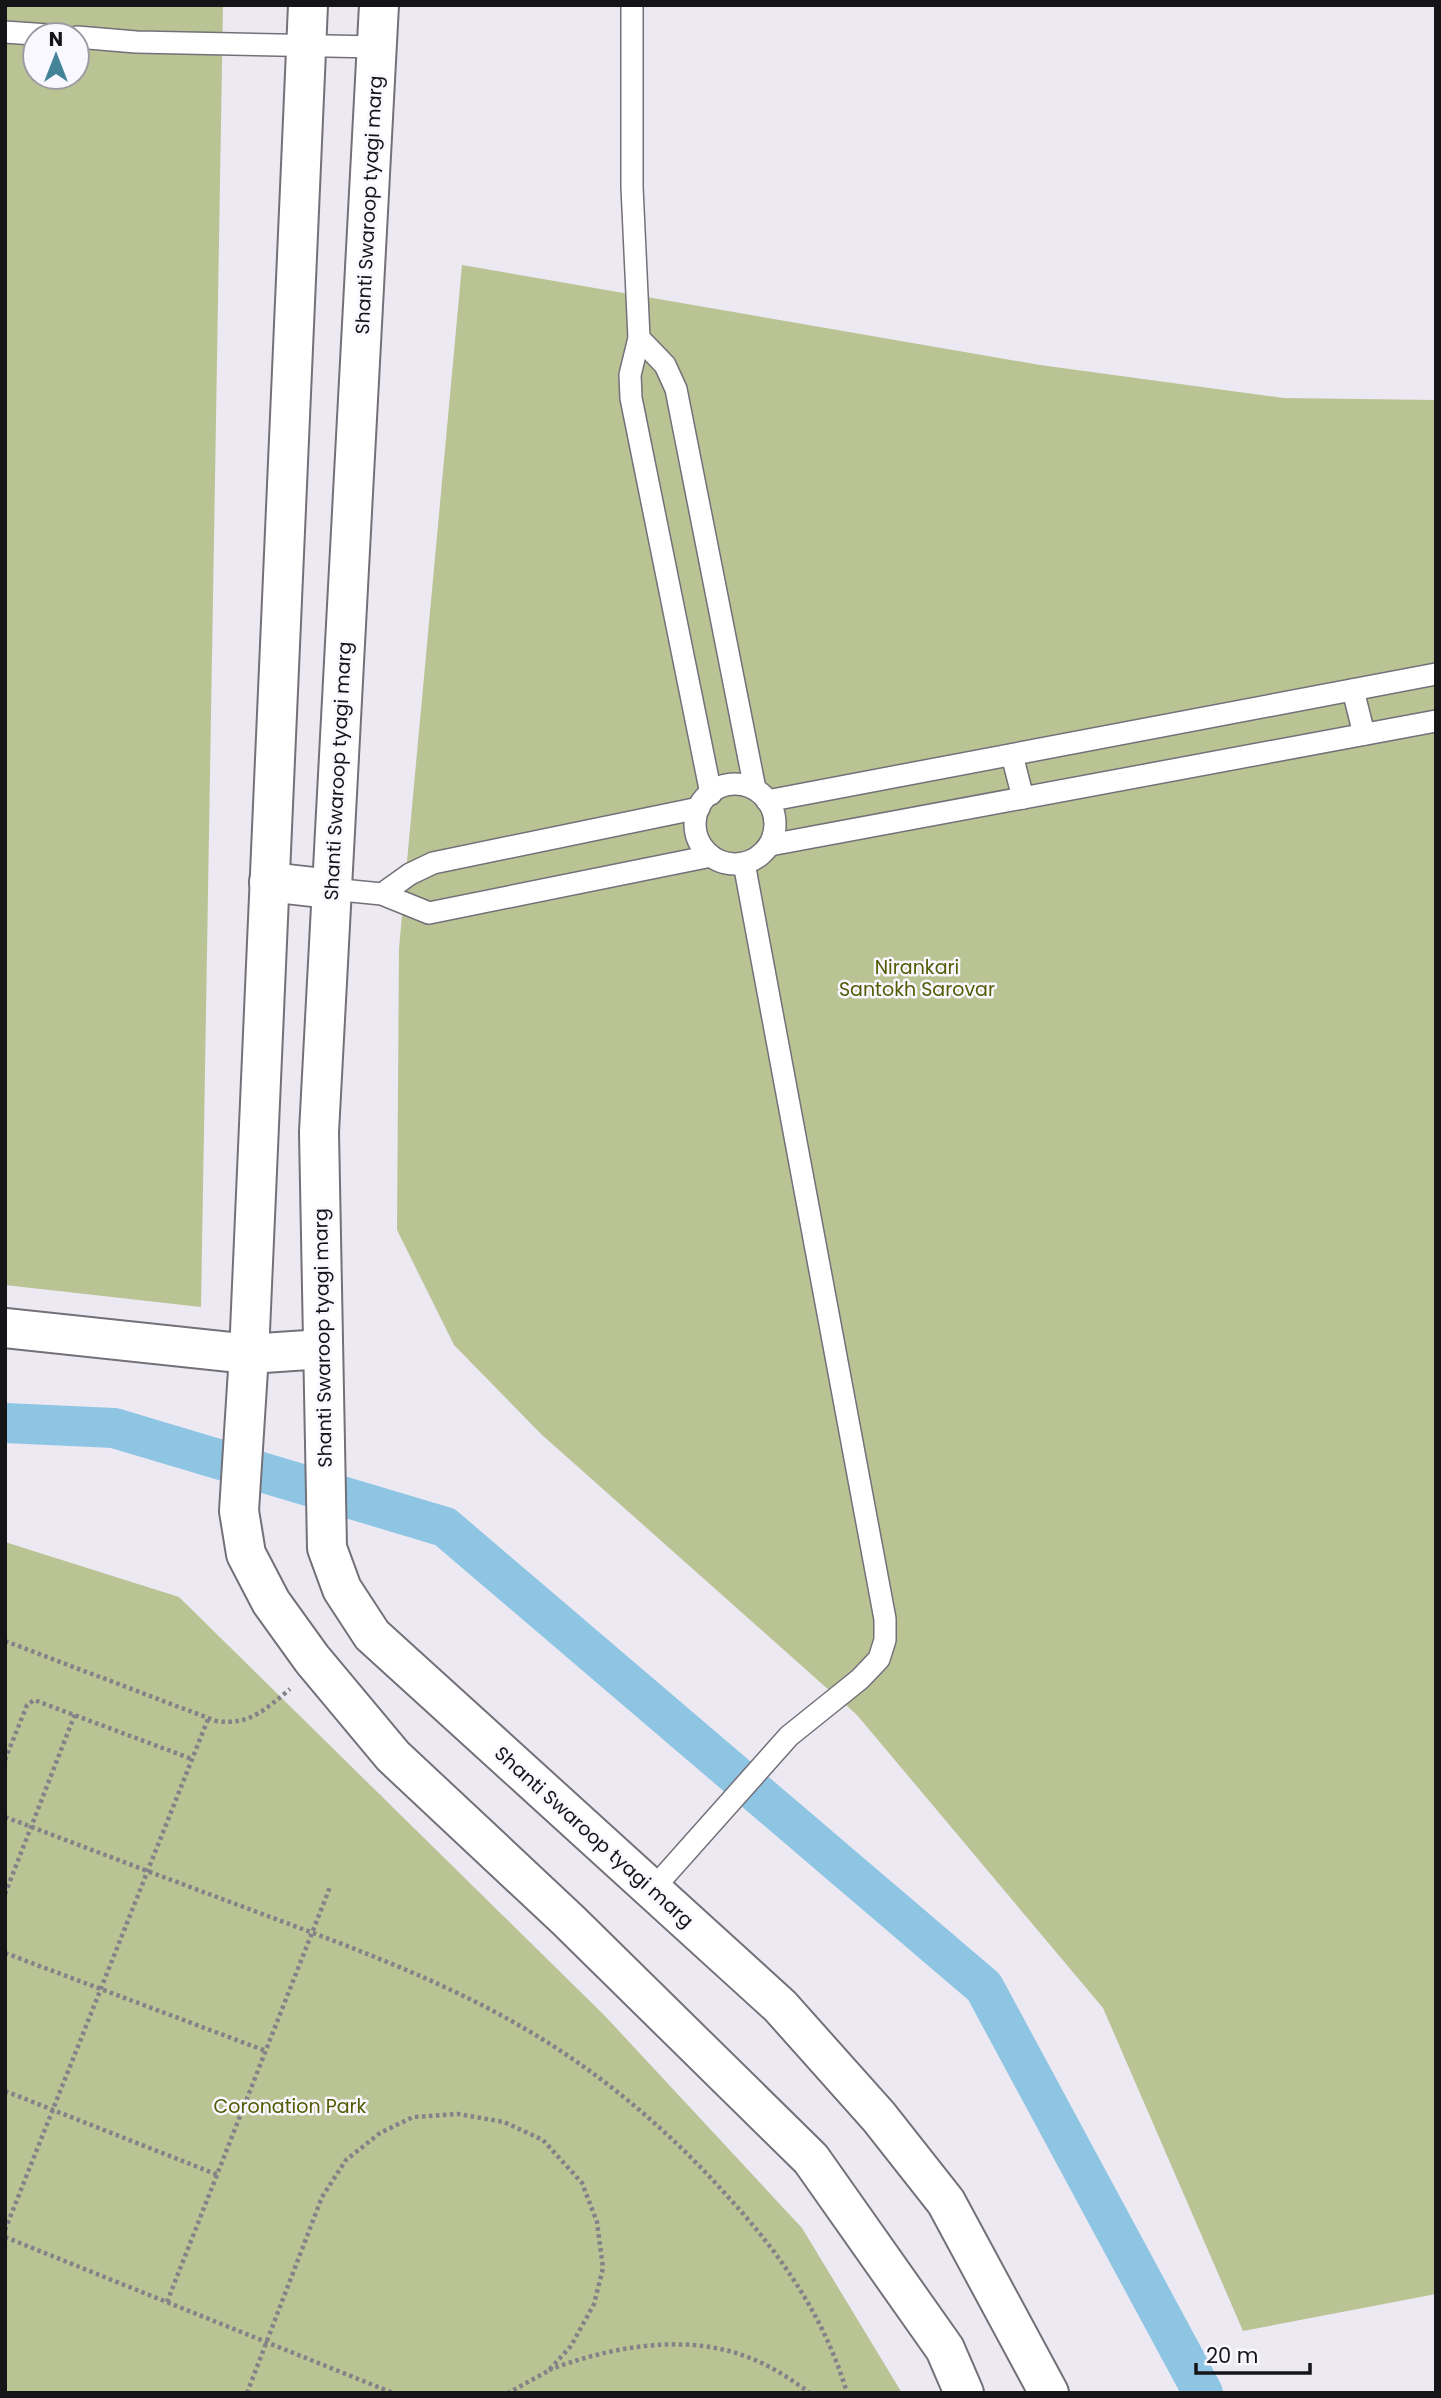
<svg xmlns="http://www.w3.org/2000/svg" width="1441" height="2398" font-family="Poppins,sans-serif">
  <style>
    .green { fill: #bac394; fill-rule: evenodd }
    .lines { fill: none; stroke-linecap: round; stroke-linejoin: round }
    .canal { stroke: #8ec5e3; stroke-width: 40 }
    .lane-casing { stroke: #737079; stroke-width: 24 }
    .secondary-casing { stroke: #737079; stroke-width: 42 }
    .path { stroke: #848289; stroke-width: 4.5; stroke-dasharray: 3.5 3.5; stroke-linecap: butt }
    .lane { stroke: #fff; stroke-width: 21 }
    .secondary { stroke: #fff; stroke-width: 38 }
    .labels { text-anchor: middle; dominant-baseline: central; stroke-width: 5; stroke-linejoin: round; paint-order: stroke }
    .street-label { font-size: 19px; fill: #151417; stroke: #f9f7ff }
    .park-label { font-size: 19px; fill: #535c05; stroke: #f9f7ff }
  </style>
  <rect width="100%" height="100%" fill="#ece9f3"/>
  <g class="green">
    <path d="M5,5h218l-22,1302 -196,-22zM35,35h42v42h-42z"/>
    <path d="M462,265l578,100 244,33 152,2v1894l-193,37 -140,-323 -246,-293 -316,-281 -87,-89 -57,-115 2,-282z"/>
    <path d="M5,1542l174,55 426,419 197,212 100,165h-897z"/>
  </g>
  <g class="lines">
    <path class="canal" d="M5,1423l109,5 331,99 539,460 219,406"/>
    <defs>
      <g id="lane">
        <path d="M632,5v182l7,151 -9,37 1,23 80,396"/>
        <path d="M5,32l43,3"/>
        <path d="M77,37l59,5 241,5"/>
        <path d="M639,338l26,27 11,24 79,400"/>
        <path d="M1353,690l11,44"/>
        <path d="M1012,755l11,43"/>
        <circle cx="735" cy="824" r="40"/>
        <path d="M767,801l669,-127"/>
        <path d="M770,845l666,-124"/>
        <path d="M331,889l51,5 47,19 282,-57"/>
        <path d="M382,894l28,-20 23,-11 266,-55"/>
        <path d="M652,1890l137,-154 71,-57 19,-20 6,-19v-21l-141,-756"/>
      </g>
      <g id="secondary">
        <path d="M308,5l-59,1349 -10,157 7,43 25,48 41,57 81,97 175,164 243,239 134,190 19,44"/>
        <path d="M379,5l-60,1127 8,416 15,41 30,46 408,371 99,111 67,85 103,191"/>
        <path d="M269,882l62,7"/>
        <path d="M5,1328l244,26 74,-5"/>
      </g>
    </defs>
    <use href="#lane" class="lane-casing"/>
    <use href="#secondary" class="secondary-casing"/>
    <g class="path">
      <path d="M5,1641l211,80c33,5 50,-12 74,-32"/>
      <path d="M5,1760l22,-55 7,-5 158,59"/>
      <path d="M5,1817c82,31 163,62 244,92 93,35 187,68 273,118 78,45 149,105 208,172 52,57 95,119 117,194"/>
      <path d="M5,1894l70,-180"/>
      <path d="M5,1953l261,98"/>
      <path d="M5,2091l213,84"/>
      <path d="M5,2230l203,-511"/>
      <path d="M5,2237l388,156"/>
      <path d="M167,2302l163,-415"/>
      <path d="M549,2370c57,-22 130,-36 190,-16 26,8 49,23 71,39"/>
      <path d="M247,2393l75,-196 24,-37 34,-27 33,-16 45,-3 46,8 39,18 39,43 15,39 6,46 -9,36 -23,42 -23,25 -40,22"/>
    </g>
    <use href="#lane" class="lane"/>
    <use href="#secondary" class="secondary"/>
  </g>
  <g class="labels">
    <g class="street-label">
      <text transform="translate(369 205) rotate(-87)">Shanti Swaroop tyagi marg</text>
      <text transform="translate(338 771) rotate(-87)">Shanti Swaroop tyagi marg</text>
      <text transform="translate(323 1338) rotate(-91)">Shanti Swaroop tyagi marg</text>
      <text transform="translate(594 1837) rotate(42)">Shanti Swaroop tyagi marg</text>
    </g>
    <g class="park-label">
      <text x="917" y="967">Nirankari<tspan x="917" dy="22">Santokh Sarovar</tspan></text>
      <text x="290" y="2106">Coronation Park</text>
    </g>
  </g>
  <rect width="1441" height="2398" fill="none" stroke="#151417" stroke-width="14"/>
  <g transform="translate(56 56)"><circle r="33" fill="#f9f7ff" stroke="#9e9ca2" stroke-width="2"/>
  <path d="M0-5L12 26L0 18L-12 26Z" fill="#448498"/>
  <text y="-10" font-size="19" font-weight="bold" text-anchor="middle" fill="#151417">N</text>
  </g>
  <path d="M1196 2363v10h114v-10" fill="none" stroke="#151417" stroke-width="3.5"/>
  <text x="1206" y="2363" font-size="21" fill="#151417" stroke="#f9f7ff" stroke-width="5" paint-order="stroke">20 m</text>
</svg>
